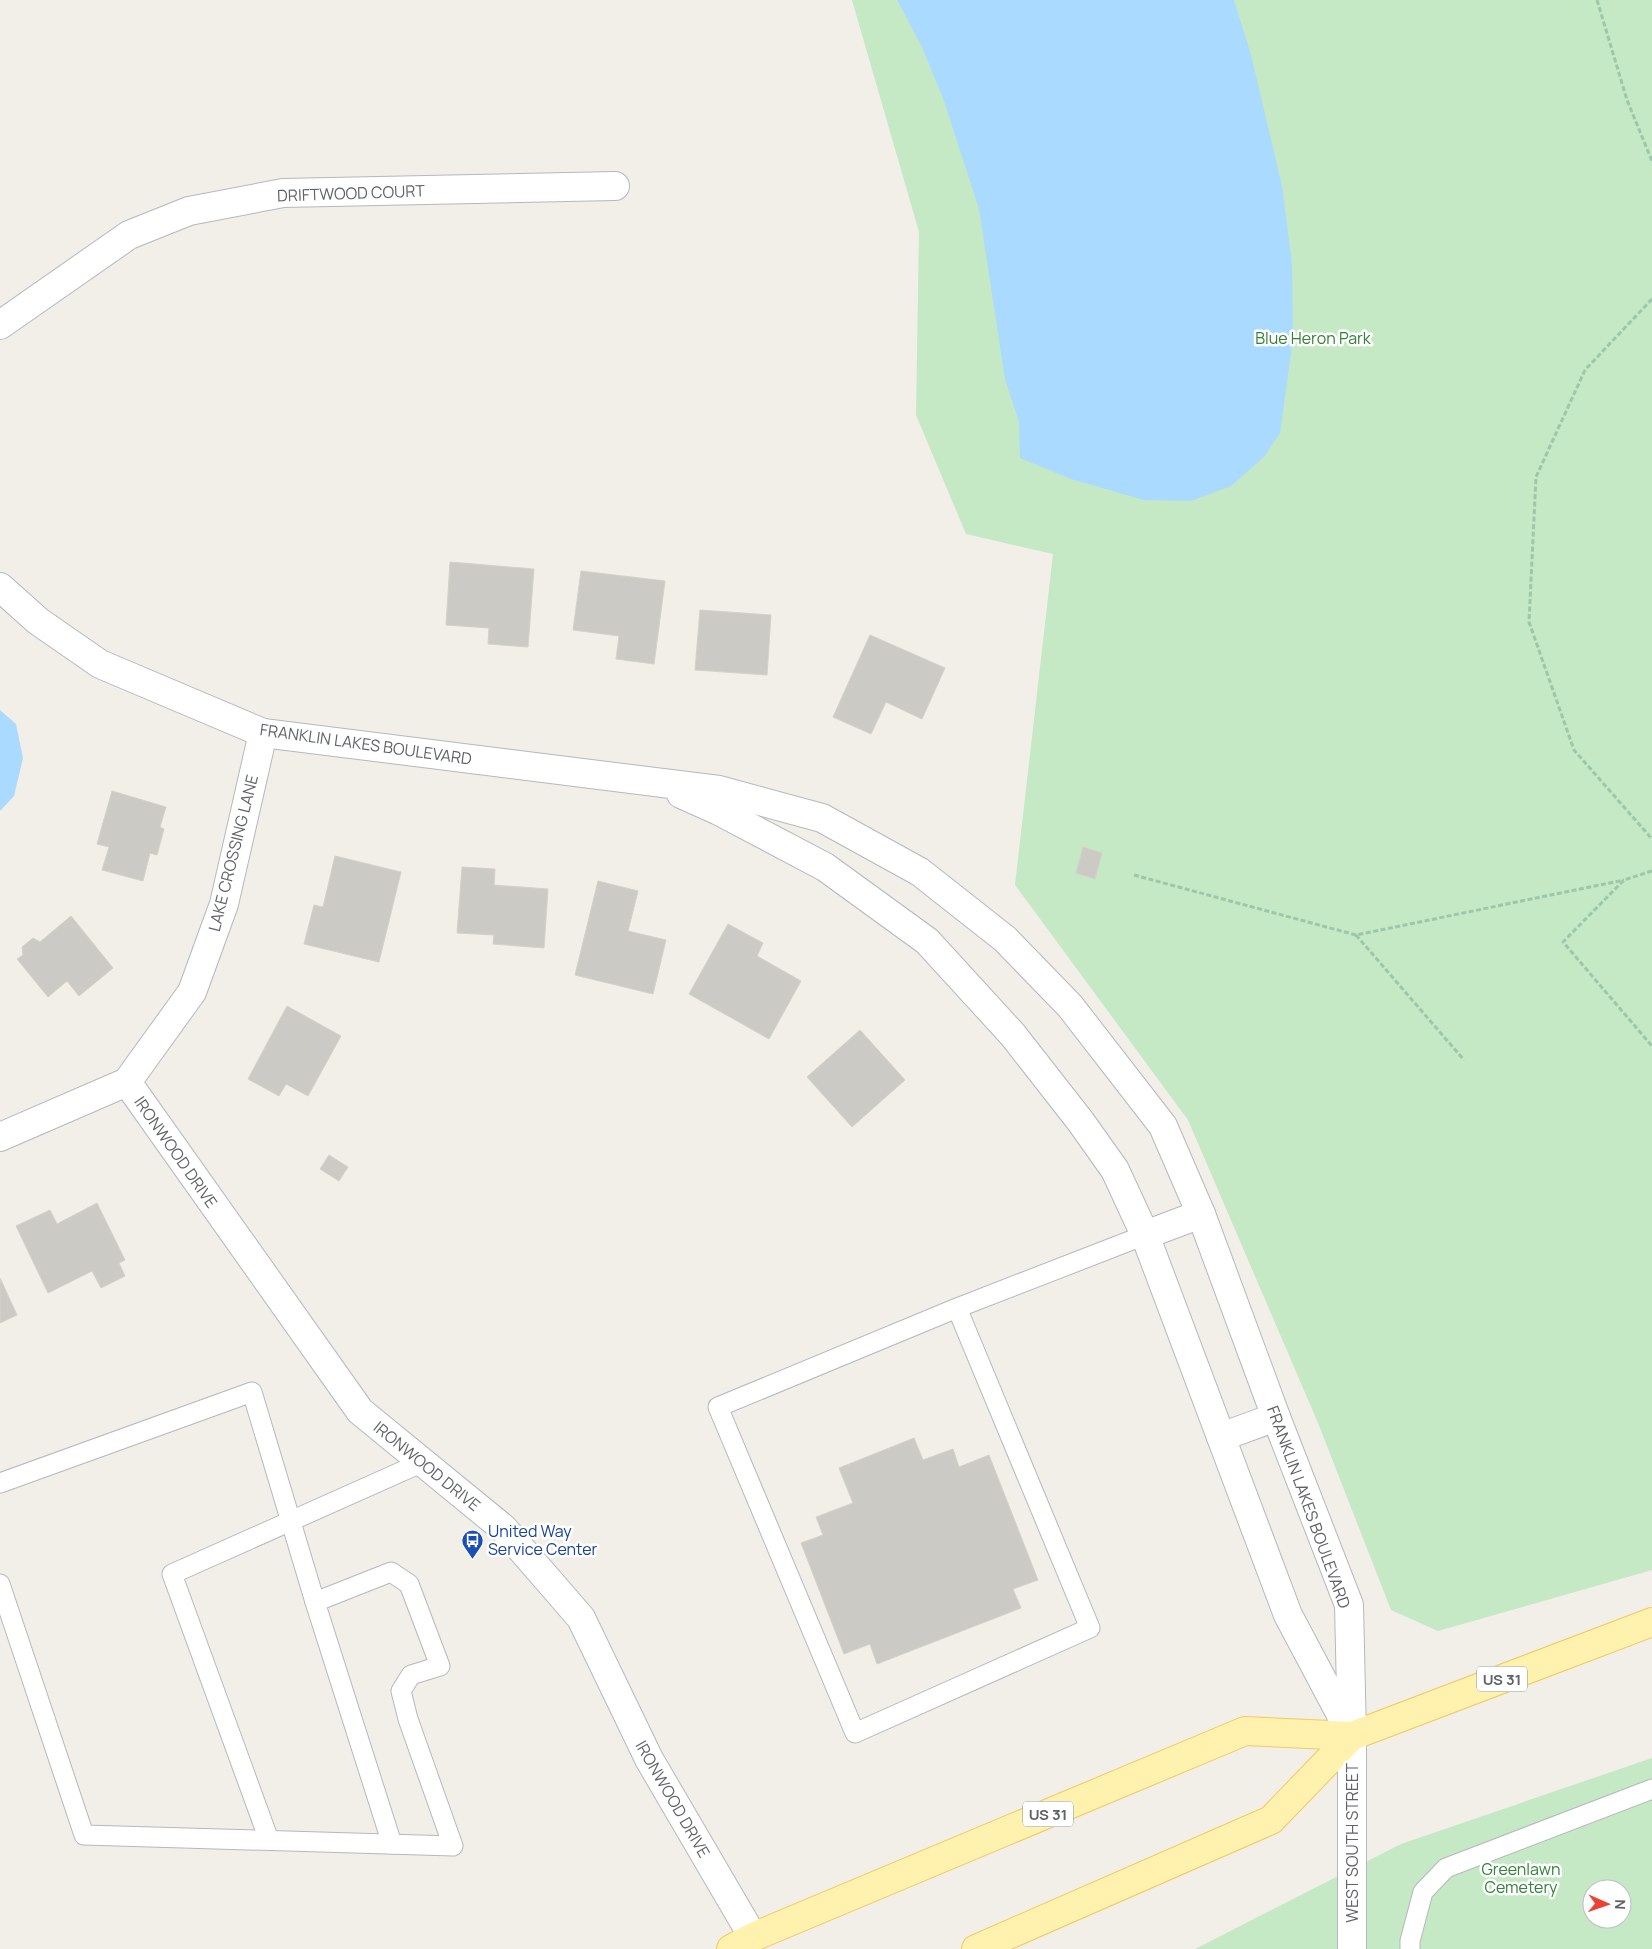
<svg xmlns="http://www.w3.org/2000/svg" width="1652" height="1949" font-family="Manrope,sans-serif">
  <style>
    .green { fill: #c5e8c5; fill-rule: evenodd }
    .water { fill: #aadaff }
    .building { fill: #cccac5; stroke: #d6d1c6 }
    .lines { fill: none; stroke-linecap: round; stroke-linejoin: round }
    .lane-casing { stroke: #b5b8bc; stroke-width: 21 }
    .street-casing { stroke: #b5b8bc; stroke-width: 30 }
    .secondary-casing { stroke: #b6babf; stroke-width: 30 }
    .primary-casing { stroke: #f2c960; stroke-width: 30 }
    .path { stroke: #9cc7a9; stroke-width: 3; stroke-dasharray: 5 2.5; stroke-linecap: butt }
    .lane { stroke: #fff; stroke-width: 19 }
    .street { stroke: #fff; stroke-width: 28 }
    .secondary { stroke: #fff; stroke-width: 28 }
    .primary { stroke: #fff2af; stroke-width: 28 }
    .labels { text-anchor: middle; dominant-baseline: central; stroke-width: 5; stroke-linejoin: round; paint-order: stroke }
    .shield { fill: #fff; stroke: #8f9295; stroke-width: 1 }
    .shield-label { font-size: 15px; font-weight: bold; fill: #5f6368 }
    .street-label { font-size: 16px; fill: #5f6368; stroke: #fff }
    .park-label { font-size: 16px; fill: #348238; stroke: #fff }
    .transit-label { font-size: 16px; fill: #164399; stroke: #fff; text-anchor: start }
  </style>
  <rect width="100%" height="100%" fill="#f1efe8"/>
  <g class="green">
    <path d="M852,0h800v1570l-214,61 -47,-21 -73,-187 -130,-303 -173,-235 38,-331 -87,-20 -50,-119 3,-183z"/>
    <path d="M1652,1758v191h-457l206,-105zM1592,1889h30v30h-30z"/>
  </g>
  <g class="water">
    <path d="M897,0h337l17,55 31,131 10,77 1,76 -13,94 -16,24 -33,29 -40,15 -47,-1 -73,-21 -51,-21 -1,-36 -14,-43 -26,-170 -35,-108 -22,-54z"/>
    <path d="M0,710l16,14 7,34 -9,38 -14,15z"/>
  </g>
  <g class="building">
    <path d="M450,562l84,7 -6,78 -40,-3 1,-16 -43,-3z"/>
    <path d="M581,571l84,10 -11,83 -38,-5 3,-23 -46,-6z"/>
    <path d="M700,610l71,5 -4,60 -72,-5z"/>
    <path d="M870,635l75,33 -23,51 -36,-17 -15,32 -38,-17z"/>
    <path d="M112,791l54,16 -6,20 4,2 -7,26 -7,-2 -7,28 -41,-11 7,-23 -12,-3z"/>
    <path d="M1083,847l19,6 -7,26 -19,-6z"/>
    <path d="M335,856l66,16 -22,90 -75,-18 10,-39 9,2z"/>
    <path d="M462,867l33,2 -1,16 54,4 -4,59 -51,-4 1,-9 -37,-2z"/>
    <path d="M598,881l40,10 -10,40 38,9 -13,54 -78,-19z"/>
    <path d="M71,916l42,52 -34,28 -12,-15 -19,16 -31,-38 6,-4 -1,-8 11,-9 7,4z"/>
    <path d="M728,924l35,19 -6,13 44,25 -32,58 -80,-45z"/>
    <path d="M287,1006l54,30 -33,60 -22,-12 -7,12 -31,-17z"/>
    <path d="M860,1030l45,50 -53,47 -45,-50z"/>
    <path d="M329,1155l19,12 -9,14 -19,-12z"/>
    <path d="M97,1203l28,57 -6,3 6,13 -24,12 -9,-17 -44,22 -32,-67 34,-16 7,14z"/>
    <path d="M0,1278l17,37 -17,8z"/>
    <path d="M914,1438l9,22 30,-11 6,18 30,-12 49,125 -25,9 8,19 -144,56 -7,-20 -26,10 -43,-111 22,-8 -7,-18 37,-14 -14,-35z"/>
  </g>
  <g class="lines">
    <defs>
      <g id="lane">
        <path d="M957,1308l133,320 -235,105 -137,-326 239,-99 188,-73"/>
        <path d="M0,1483l252,-91 63,210 76,-30 18,12 31,82 -29,9 -10,16 7,28 45,127 -369,-11 -84,-251"/>
        <path d="M315,1602l77,242"/>
        <path d="M269,1840l-97,-266 251,-112"/>
        <path d="M1410,1949v-8l13,-49 23,-24 206,-79"/>
      </g>
      <g id="street">
        <path d="M0,325l129,-90 60,-24 94,-18 332,-7"/>
        <path d="M0,587l38,34 62,43 163,69 456,57 103,28 98,54 85,67 65,67 93,120 38,88 75,203 73,188 3,131"/>
        <path d="M681,794l38,17 106,56 102,74 86,94 68,87 34,48 30,65 143,380 61,115"/>
        <path d="M127,1082l233,329 143,117 78,90 68,141 104,178"/>
        <path d="M0,1137l127,-55 65,-90 32,-88 39,-171"/>
        <path d="M1145,1235l56,-21"/>
        <path d="M1221,1437l55,-20"/>
      </g>
      <path id="secondary" d="M1352,1736v213"/>
      <g id="primary">
        <path d="M731,1949l22,-12 492,-206 107,5 300,-114"/>
        <path d="M976,1949l295,-129 81,-84"/>
      </g>
    </defs>
    <use href="#lane" class="lane-casing"/>
    <use href="#street" class="street-casing"/>
    <use href="#secondary" class="secondary-casing"/>
    <use href="#primary" class="primary-casing"/>
    <g class="path">
      <path d="M1597,0l30,100 25,61"/>
      <path d="M1652,299l-67,71 -49,107 -7,145 45,128 78,89"/>
      <path d="M1652,871l-28,9 -61,62 89,104"/>
      <path d="M1134,875l222,60 268,-55"/>
      <path d="M1356,935l108,125"/>
    </g>
    <use href="#lane" class="lane"/>
    <use href="#street" class="street"/>
    <use href="#secondary" class="secondary"/>
    <use href="#primary" class="primary"/>
  </g>
  <defs>
    <symbol id="bus-pin" viewBox="-11 -11 22 30"><path d="M0 17L-7.5 6A9.5 9.5 0 1 1 7.5 6Z" fill="#1a4fb4" stroke="#fff"/><path d="M-5-6H5V4H4V6H2V4H-2V6H-4V4H-5ZM-3.5-4V0h7V-4ZM-3.5 1.2v1.5H-2V1.2ZM2 1.2v1.5H3.5V1.2Z" fill="#fff"/></symbol>
  </defs>
  <g fill-rule="evenodd">
    <use href="#bus-pin" x="460" y="1528" width="25" height="34"/>
  </g>
  <g class="labels">
    <g class="shield">
      <rect x="1477" y="1666.5" width="50" height="25" rx="4"/>
      <rect x="1023" y="1801.5" width="50" height="25" rx="4"/>
    </g>
    <g class="shield-label">
      <text x="1502" y="1679">US 31</text>
      <text x="1048" y="1814">US 31</text>
    </g>
    <g class="street-label">
      <text transform="translate(351 193) rotate(-2)">DRIFTWOOD COURT</text>
      <text transform="translate(366 744) rotate(8)">FRANKLIN LAKES BOULEVARD</text>
      <text transform="translate(233 853) rotate(-76)">LAKE CROSSING LANE</text>
      <text transform="translate(176 1152) rotate(55)">IRONWOOD DRIVE</text>
      <text transform="translate(427 1466) rotate(39)">IRONWOOD DRIVE</text>
      <text transform="translate(1309 1507) rotate(70)">FRANKLIN LAKES BOULEVARD</text>
      <text transform="translate(673 1799) rotate(60)">IRONWOOD DRIVE</text>
      <text transform="translate(1352 1843) rotate(-90)">WEST SOUTH STREET</text>
    </g>
    <g class="park-label">
      <text x="1313" y="338">Blue Heron Park</text>
      <text x="1521" y="1869">Greenlawn<tspan x="1521" dy="18">Cemetery</tspan></text>
    </g>
    <g class="transit-label">
      <text x="488" y="1531">United Way<tspan x="488" dy="18">Service Center</tspan></text>
    </g>
  </g>
  <g transform="translate(1607 1904) rotate(92)"><circle r="24" fill="#ffffff" stroke="#bfc1c3"/>
  <path d="M0-4L9 19L0 12L-9 19Z" fill="#ea4335"/>
  <text y="-8" font-size="14" font-weight="bold" text-anchor="middle" fill="#5f6368">N</text>
  </g>
</svg>
